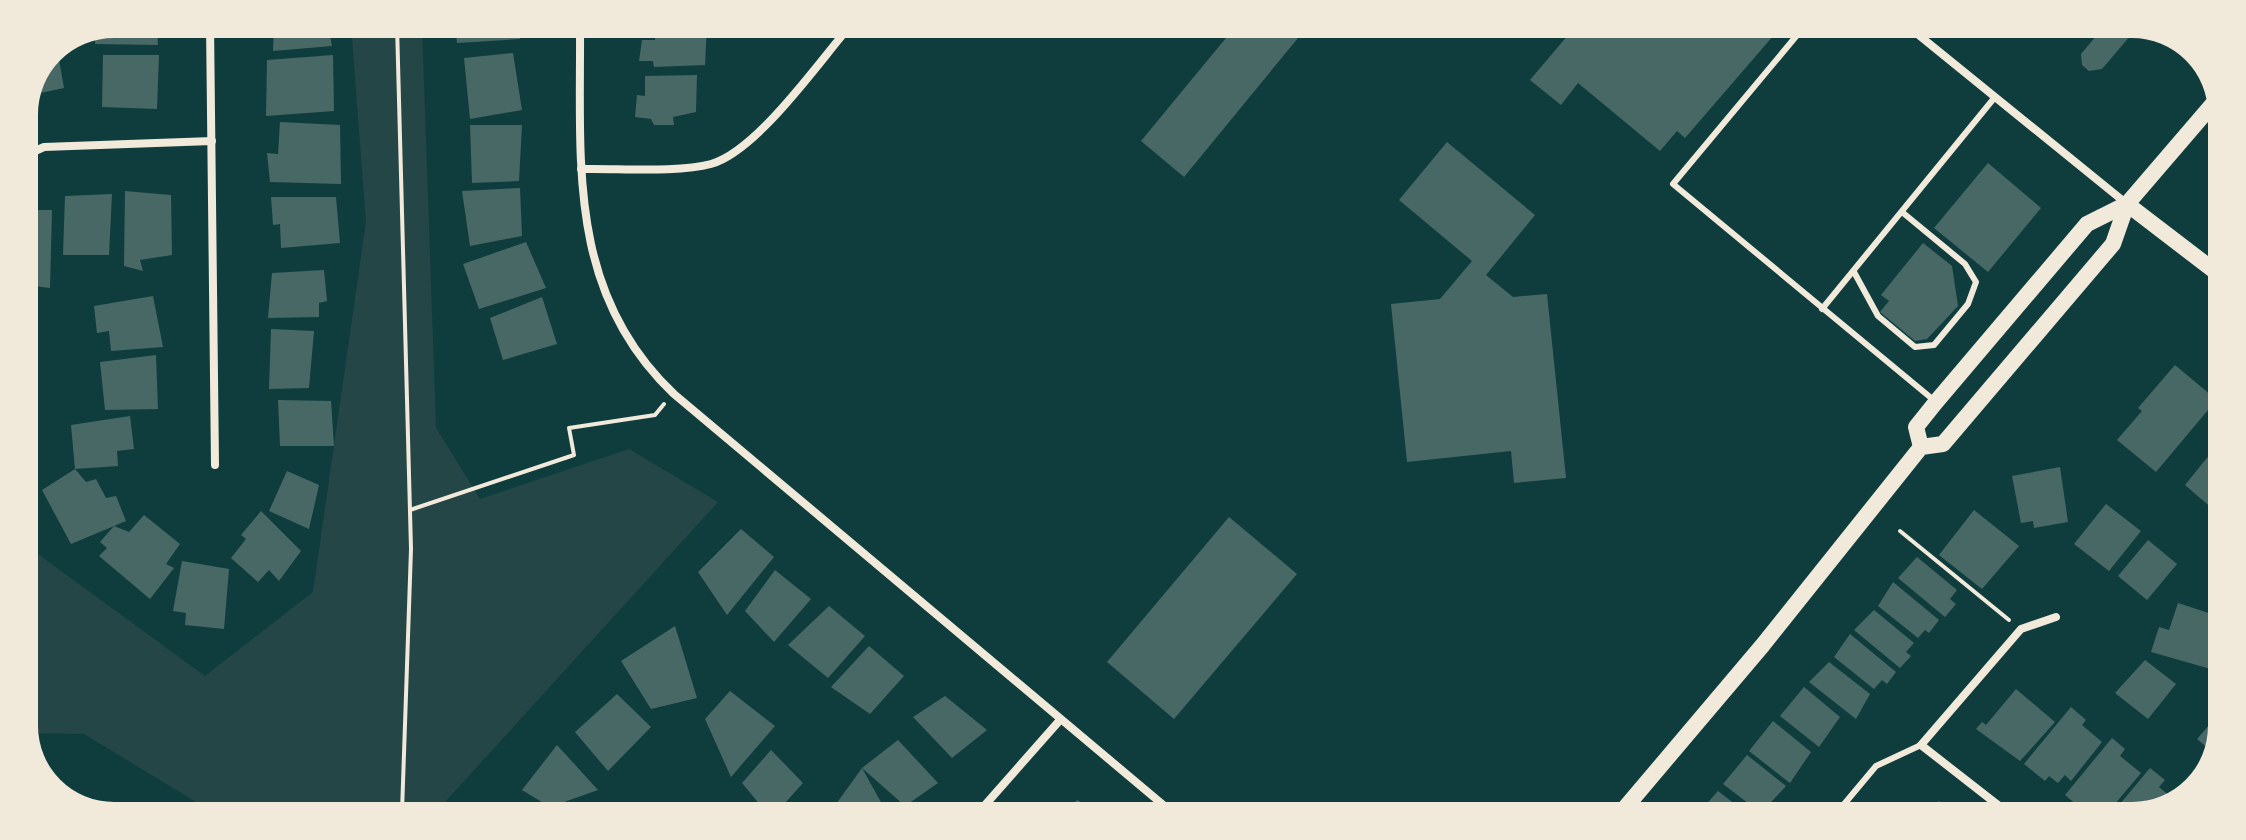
<svg xmlns="http://www.w3.org/2000/svg" width="2246" height="840" font-family="Literata,serif">
  <style>
    .green { fill: #244646 }
    .building { fill: #486865 }
    .lines { fill: none; stroke-linecap: round; stroke-linejoin: round }
    .path { stroke: #f1e9da; stroke-width: 4 }
    .service { stroke: #f1e9da; stroke-width: 6 }
    .minor { stroke: #f1e9da; stroke-width: 8 }
    .secondary { stroke: #f1e9da; stroke-width: 16 }
  </style>
  <rect width="100%" height="100%" fill="#0f3d3e"/>
  <path class="green" d="M351,25h71l14,403 44,71 149,-50 89,53 -282,310 -225,-1 -127,-77 -59,-1 -1,-189 181,132 108,-84 53,-370z"/>
  <g class="building">
    <path d="M114,24h43l1,21 -63,-1 1,-12z"/>
    <path d="M274,24l54,1 4,21 -59,5z"/>
    <path d="M455,25h64l1,14 -63,4z"/>
    <path d="M656,25h51l-2,40 -51,2 -1,-6h-14l3,-21h13z"/>
    <path d="M1235,27h72l-123,150 -43,-36z"/>
    <path d="M1574,28h206l-95,110 -8,-7 -17,20 -82,-68 -17,22 -31,-25z"/>
    <path d="M2102,29h34l-34,40 -13,2 -7,-6 -1,-11z"/>
    <path d="M57,48l7,40 -33,7 20,-45z"/>
    <path d="M513,53l9,57 -52,9 -6,-61z"/>
    <path d="M103,55h56l-2,54 -55,-2z"/>
    <path d="M333,55l1,56 -68,5 1,-56z"/>
    <path d="M697,75l-1,37 -23,5 1,8h-20l-3,-6 -16,-2 2,-22 8,1v-20z"/>
    <path d="M280,122l60,3 1,59 -71,-2 -3,-29 11,1z"/>
    <path d="M470,125h52l-3,56 -47,2z"/>
    <path d="M1447,142l88,73 -49,60 27,22 34,-3 19,184 -52,5 -3,-32 -104,11 -16,-158 49,-5 32,-38 -73,-61z"/>
    <path d="M1988,163l53,45 -53,64 -54,-44z"/>
    <path d="M520,188l2,48 -52,10 -8,-55z"/>
    <path d="M125,191l46,4 1,60 -32,5 3,11 -19,-5z"/>
    <path d="M112,194l-3,61h-46l2,-59z"/>
    <path d="M271,197h65l4,46 -59,5 -1,-24 -7,1z"/>
    <path d="M24,210h28l-2,78 -26,-3z"/>
    <path d="M526,242l20,46 -67,21 -16,-45z"/>
    <path d="M1923,243l29,23 6,40 -31,33 -12,2 -35,-29 9,-11 -8,-6z"/>
    <path d="M324,270l3,31 -8,2v14l-51,1 4,-45z"/>
    <path d="M153,296l10,51 -52,4 -2,-20 -12,2 -3,-27z"/>
    <path d="M542,297l15,47 -54,16 -13,-42z"/>
    <path d="M24,306l13,12 1,44 -14,17z"/>
    <path d="M271,329l43,2 -5,57 -40,1z"/>
    <path d="M156,355l2,54 -53,1 -5,-48z"/>
    <path d="M2175,365l37,31 -3,4 4,4 -57,68 -39,-32 25,-29 -4,-3z"/>
    <path d="M278,400l53,1 3,45h-54z"/>
    <path d="M130,416l4,33 -17,2 1,15 -43,3 -4,-44z"/>
    <path d="M2219,443v61l-5,6 -29,-25z"/>
    <path d="M2060,467l8,55 -34,6 -1,-7 -12,2 -9,-47z"/>
    <path d="M75,469l11,13 10,-3 10,19 10,-2 10,25 -55,23 -29,-54z"/>
    <path d="M287,471l32,14 -10,44 -40,-18z"/>
    <path d="M2106,504l35,27 -32,40 -35,-27z"/>
    <path d="M1974,510l45,36 -37,43 -43,-34z"/>
    <path d="M261,511l40,40 -22,30 -10,-11 -11,12 -27,-24 15,-19 -5,-4z"/>
    <path d="M144,515l36,29 -14,20 8,4 -24,31 -51,-43 8,-8 -7,-6 14,-16 15,6z"/>
    <path d="M1229,517l68,57 -123,145 -67,-57z"/>
    <path d="M741,529l33,28 -47,58 -29,-43z"/>
    <path d="M2148,540l29,24 -30,36 -29,-24z"/>
    <path d="M1917,557l40,33 -7,9 6,5 -11,13 -47,-39z"/>
    <path d="M182,561l47,8 -5,60 -39,-4 1,-12 -13,-2z"/>
    <path d="M775,570l36,29 -37,43 -29,-31z"/>
    <path d="M1893,582l46,38 -10,13 -4,-3 -7,8 -40,-32z"/>
    <path d="M2178,603l40,13v42l-4,12 -63,-18 8,-25 10,3z"/>
    <path d="M829,606l36,30 -37,42 -40,-33z"/>
    <path d="M1874,610l40,33 -8,9 5,4 -11,12 -46,-38z"/>
    <path d="M675,626l22,72 -46,11 -30,-48z"/>
    <path d="M1850,634l46,38 -9,12 -5,-4 -8,9 -40,-32z"/>
    <path d="M869,646l35,30 -34,38 -39,-27z"/>
    <path d="M2145,660l31,24 -28,35 -33,-26z"/>
    <path d="M1829,662l41,32 -14,25 -47,-37z"/>
    <path d="M1804,687l36,30 -21,30 -39,-31z"/>
    <path d="M2016,689l39,33 -35,39 -44,-32 6,-7 4,3z"/>
    <path d="M730,691l45,35 -44,51 -26,-58z"/>
    <path d="M617,694l34,33 -43,44 -33,-39z"/>
    <path d="M945,696l42,34 -35,28 -39,-41z"/>
    <path d="M2071,707l15,13 -4,5 20,17 -31,39 -6,-6 -7,8 -9,-7 -4,5 -21,-17z"/>
    <path d="M1773,721l38,31 -21,31 -41,-32z"/>
    <path d="M2210,724l7,6v26l-20,-17z"/>
    <path d="M2112,738l13,11 -5,7 21,17 -32,38 -6,-5 -6,7 -10,-6 -3,4 -19,-16z"/>
    <path d="M898,740l40,43 -33,23 -43,-38z"/>
    <path d="M557,745l41,45 -48,17 -28,-17z"/>
    <path d="M771,750l32,33 -27,30h-9l-25,-30z"/>
    <path d="M1747,755l39,31 -25,27 -38,-29z"/>
    <path d="M862,768l25,45h-55l-1,-2z"/>
    <path d="M2150,768l15,12 -6,7 18,15 -45,14h-22z"/>
    <path d="M1718,791l31,24h-52z"/>
    <path d="M1077,800l24,14 -34,-1z"/>
    <path d="M1939,801l19,15 -41,-1 4,-5 5,4z"/>
  </g>
  <g class="lines">
    <g class="path">
      <path d="M397,25l14,524 -9,263"/>
      <path d="M410,510l164,-55 -5,-27 86,-13 9,-11"/>
      <path d="M1900,531l109,89"/>
    </g>
    <g class="service">
      <path d="M1803,28l-130,156 263,218"/>
      <path d="M1854,272l24,44 37,31 19,-2 34,-41 8,-22 -11,-18 -63,-52"/>
      <path d="M1822,309l173,-212"/>
      <path d="M1835,815l41,-49 45,-21"/>
    </g>
    <g class="minor">
      <path d="M210,24l5,441"/>
      <path d="M580,25c1,135 -14,267 94,369l500,420"/>
      <path d="M1910,28l217,176"/>
      <path d="M24,156l20,-9 168,-6"/>
      <path d="M581,169c36,-1 97,4 130,-5 46,-13 107,-101 139,-138"/>
      <path d="M978,813l82,-93"/>
      <path d="M2012,816l-91,-71 100,-116 35,-12"/>
    </g>
    <g class="secondary">
      <path d="M2127,204l94,72"/>
      <path d="M1921,447l-5,-20 20,-25 151,-178 40,-20 91,-106"/>
      <path d="M1619,815l143,-169 159,-199 22,-3 170,-200 14,-40"/>
    </g>
  </g>
  <path d="M0 0H2246V840H0ZM114 38H2132A76 76 0 0 1 2208 114V726A76 76 0 0 1 2132 802H114A76 76 0 0 1 38 726V114A76 76 0 0 1 114 38Z" fill="#f1e9da" fill-rule="evenodd"/>
</svg>
